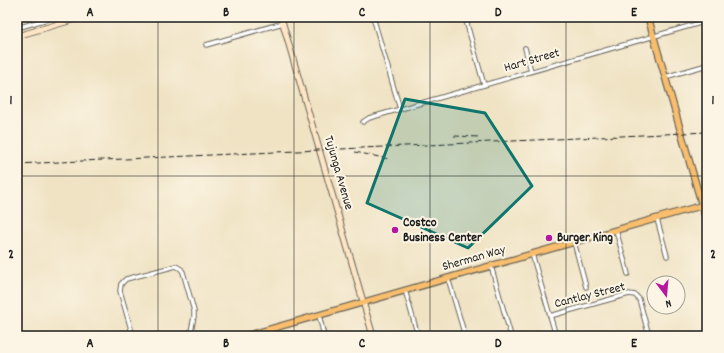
<svg xmlns="http://www.w3.org/2000/svg" width="724" height="353" font-family="Dekko,sans-serif">
  <style>
    .lines { fill: none; stroke-linecap: round; stroke-linejoin: round }
    .street-casing { stroke: #666257; stroke-width: 5.5 }
    .secondary-casing { stroke: #666257; stroke-width: 7 }
    .primary-casing { stroke: #666257; stroke-width: 8 }
    .street { stroke: #fff; stroke-width: 3.5 }
    .secondary { stroke: #fde5c5; stroke-width: 5 }
    .primary { stroke: #f9be6d; stroke-width: 5.5 }
    .rail { stroke: #1c1c1c; stroke-width: 1; stroke-dasharray: 6 3; stroke-linecap: butt }
    .marked { fill: #0f766e; fill-opacity: 0.2; stroke: #0f766e; stroke-width: 3; stroke-linejoin: round }
    .grid { fill: none; stroke: #1c1c1c; stroke-width: 1; stroke-opacity: 0.55 }
    .poi-dot { fill: #b5179e; stroke: #fcf5e5; stroke-width: 1.5 }
    .labels { text-anchor: middle; dominant-baseline: central; stroke-width: 4; stroke-linejoin: round; paint-order: stroke }
    .street-label { font-size: 13px; fill: #1c1c1c; stroke: #fcf5e5 }
    .poi-label { font-size: 13px; font-weight: bold; fill: #1c1c1c; stroke: #fcf5e5; text-anchor: start }
    .neatline { fill: none; stroke: #1c1c1c; stroke-width: 1.5 }
    .grid-label { font-size: 13px; text-anchor: middle; font-weight: bold; fill: #1c1c1c }
  </style>
  <rect width="100%" height="100%" fill="#fcf5e5"/>
  <filter id="ink" filterUnits="userSpaceOnUse"><feTurbulence type="fractalNoise" baseFrequency=".025" numOctaves="2"/><feDisplacementMap in="SourceGraphic" scale="8" xChannelSelector="R" yChannelSelector="G"/><feConvolveMatrix kernelMatrix="1 2 1 2 8 2 1 2 1" color-interpolation-filters="sRGB"/></filter>
  <filter id="wash" filterUnits="userSpaceOnUse"><feTurbulence type="fractalNoise" baseFrequency=".012" numOctaves="4" result="noise"/><feDisplacementMap in="SourceGraphic" scale="16" xChannelSelector="R" yChannelSelector="G"/><feGaussianBlur stdDeviation="0.9" result="paint"/><feColorMatrix in="noise" values="0 0 0 0 0 0 0 0 0 0 0 0 0 0 0 0 0 1.4 0 .05"/><feComposite in="paint" operator="in"/></filter>
  <g filter="url(#wash)">
    <rect width="100%" height="100%" fill="#f0e3c4"/>
  </g>
  <g filter="url(#ink)">
    <g class="lines">
      <defs>
        <g id="street">
          <path d="M373,17l27,92"/>
          <path d="M465,17l19,68"/>
          <path d="M17,28l37,-11"/>
          <path d="M206,45l77,-22"/>
          <path d="M525,48l6,23"/>
          <path d="M665,77l42,-12"/>
          <path d="M363,122l6,-4 338,-97"/>
          <path d="M657,219l10,37"/>
          <path d="M616,230l12,44"/>
          <path d="M574,242l12,45"/>
          <path d="M532,254l24,82"/>
          <path d="M491,266l20,70"/>
          <path d="M448,278l17,58"/>
          <path d="M405,290l13,46"/>
          <path d="M319,315l5,21"/>
          <path d="M550,316l79,-22 6,1 4,4 10,37"/>
          <path d="M133,336l-13,-45 1,-7 5,-5 4,-1 46,-12 5,3 2,3 11,39v6l-4,19"/>
        </g>
        <g id="secondary">
          <path d="M281,17l92,319"/>
          <path d="M17,36l66,-19"/>
        </g>
        <g id="primary">
          <path d="M648,17l59,206"/>
          <path d="M246,336l461,-132"/>
        </g>
      </defs>
      <use href="#street" class="street-casing"/>
      <use href="#secondary" class="secondary-casing"/>
      <use href="#primary" class="primary-casing"/>
      <use href="#street" class="street"/>
      <use href="#secondary" class="secondary"/>
      <use href="#primary" class="primary"/>
      <g class="rail">
        <path d="M454,136l26,1"/>
        <path d="M355,152l34,7"/>
        <path d="M702,153l5,-4"/>
        <path d="M17,164l690,-32"/>
      </g>
    </g>
  </g>
  <path class="marked" d="M405,99l80,14 47,73 -64,62 -101,-45z"/>
  <path class="grid" d="M158,17v319M294,17v319M430,17v319M566,17v319M17,176h690"/>
  <g class="poi-dot">
    <circle cx="395" cy="230" r="4"/>
    <circle cx="549" cy="238" r="4"/>
  </g>
  <g class="labels">
    <g class="street-label">
      <text transform="translate(532 61) rotate(-16)">Hart Street</text>
      <text transform="translate(338 173) rotate(74)">Tujunga Avenue</text>
      <text transform="translate(474 259) rotate(-16)">Sherman Way</text>
      <text transform="translate(590 296) rotate(-14)">Cantlay Street</text>
    </g>
    <g class="poi-label">
      <text x="403" y="223">Costco<tspan x="403" dy="15">Business Center</tspan></text>
      <text x="557" y="238">Burger King</text>
    </g>
  </g>
  <rect width="724" height="353" fill="none" stroke="#fcf5e5" stroke-width="44"/>
  <g transform="translate(666 295) rotate(164)"><circle r="19" fill="#fcf5e5" stroke="#a29e95"/>
  <path d="M0-3L7 15L0 10L-7 15Z" fill="#b5179e"/>
  <text y="-6" font-size="11" font-weight="bold" text-anchor="middle" fill="#1c1c1c">N</text>
  </g>
  <rect x="22" y="22" width="680" height="309" class="neatline"/>
  <g class="grid-label">
    <text x="90" y="16">A</text>
    <text x="226" y="16">B</text>
    <text x="362" y="16">C</text>
    <text x="498" y="16">D</text>
    <text x="634" y="16">E</text>
    <text x="11" y="104">1</text>
    <text x="713" y="104">1</text>
    <text x="11" y="258">2</text>
    <text x="713" y="258">2</text>
    <text x="90" y="347">A</text>
    <text x="226" y="347">B</text>
    <text x="362" y="347">C</text>
    <text x="498" y="347">D</text>
    <text x="634" y="347">E</text>
  </g>
</svg>
